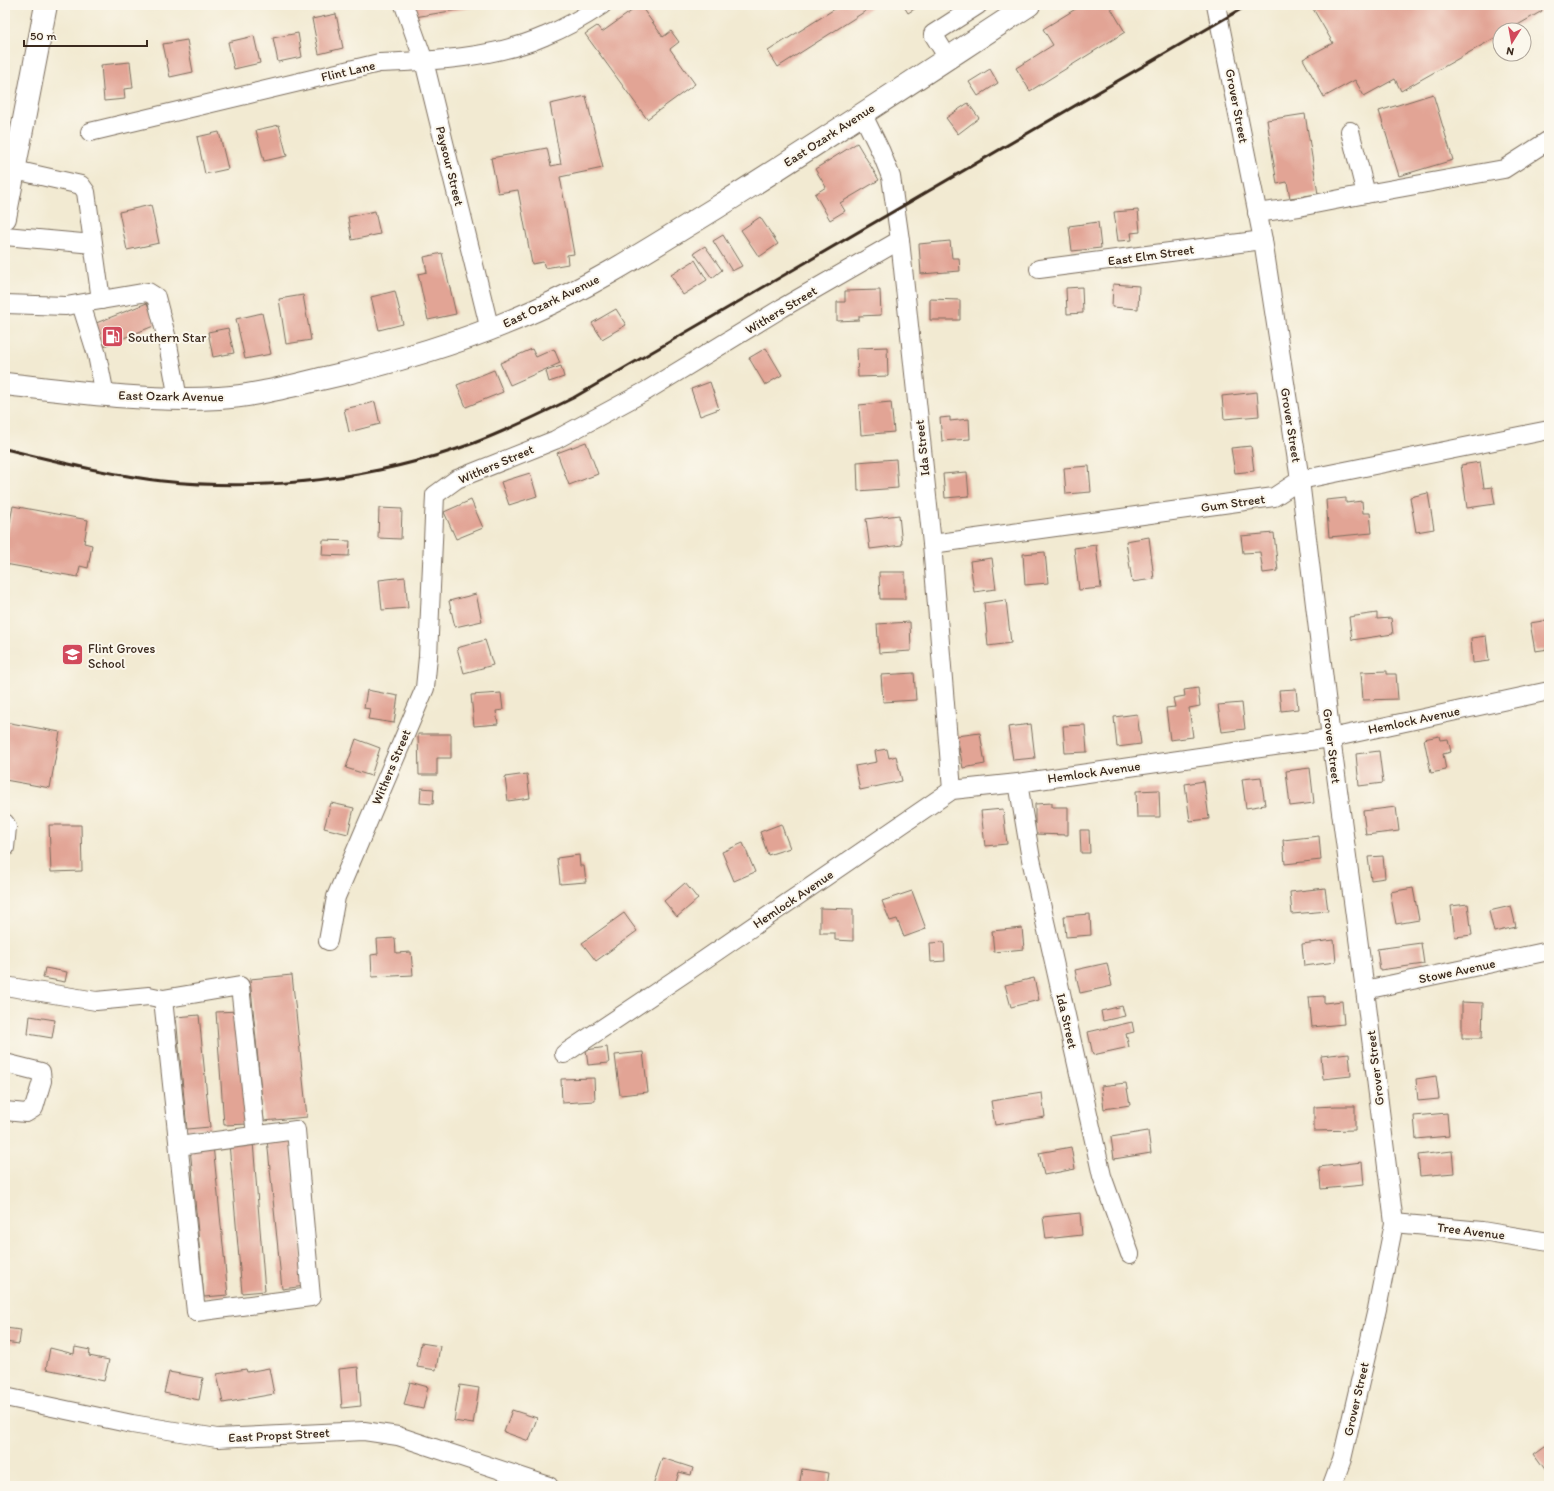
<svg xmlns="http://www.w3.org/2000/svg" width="1554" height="1491" font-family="Itim,sans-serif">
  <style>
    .building { fill: #e2a495 }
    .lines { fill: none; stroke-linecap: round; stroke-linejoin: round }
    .minor-casing { stroke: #7b6d5d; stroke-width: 20 }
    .major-casing { stroke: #7b6d5d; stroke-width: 24 }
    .minor { stroke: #fff; stroke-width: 18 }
    .major { stroke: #fff; stroke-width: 22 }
    .rail { stroke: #3b2a1e; stroke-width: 3 }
    .labels { text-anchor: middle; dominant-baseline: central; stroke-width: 4; stroke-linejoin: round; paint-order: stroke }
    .street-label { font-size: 13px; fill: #3b2a1e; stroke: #fbf7ec }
    .poi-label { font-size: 13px; fill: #3b2a1e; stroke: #fbf7ec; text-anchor: start }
  </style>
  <rect width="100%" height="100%" fill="#fbf7ec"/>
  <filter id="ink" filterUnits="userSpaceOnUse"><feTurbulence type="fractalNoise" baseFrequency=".025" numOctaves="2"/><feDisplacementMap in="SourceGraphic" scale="8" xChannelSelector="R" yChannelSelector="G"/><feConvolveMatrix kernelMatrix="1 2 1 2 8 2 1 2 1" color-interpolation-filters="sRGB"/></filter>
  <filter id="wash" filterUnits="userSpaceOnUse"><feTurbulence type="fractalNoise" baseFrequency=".012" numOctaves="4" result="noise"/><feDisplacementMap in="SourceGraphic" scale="16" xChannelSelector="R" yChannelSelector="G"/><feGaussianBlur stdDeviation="0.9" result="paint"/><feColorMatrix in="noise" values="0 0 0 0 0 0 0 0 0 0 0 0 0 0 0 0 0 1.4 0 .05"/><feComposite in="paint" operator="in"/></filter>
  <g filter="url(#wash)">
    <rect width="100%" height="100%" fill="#f2ead2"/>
    <g id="blocks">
      <g class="building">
        <path d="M413,5h67v1l-65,11z"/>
        <path d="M640,5l23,32 8,-6 8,11 -9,7 25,35 -48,35 -62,-85 12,-8 5,6z"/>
        <path d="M841,5h34l-97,62 -10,-16z"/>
        <path d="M903,5h18l-13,8z"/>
        <path d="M1082,5h27l16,27 -95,59 -14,-23 37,-23 -10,-16z"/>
        <path d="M1316,5h223l3,6 -33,19h-9v5l-99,56 -6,-12 -31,17 -9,-16 -31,17 -21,-38 30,-16 -21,-36z"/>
        <path d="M336,14l7,34 -24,6 -7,-35z"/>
        <path d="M298,33l4,24 -24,5 -5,-24z"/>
        <path d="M254,36l6,27 -26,6 -6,-27z"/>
        <path d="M187,40l6,32 -23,5 -7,-33z"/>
        <path d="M130,62l3,26 -9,1 1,10 -21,2 -3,-36z"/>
        <path d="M990,69l8,14 -20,13 -9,-14z"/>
        <path d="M1433,94l20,66 -54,16 -20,-65z"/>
        <path d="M586,96l17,72 -43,9 14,77 -7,1 1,9 -23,4 -2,-6 -11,2 -14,-74 -20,3 -7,-35 56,-10 4,18 10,-2 -11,-60z"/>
        <path d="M968,103l11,15 -21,16 -12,-16z"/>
        <path d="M1305,114l13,80 -28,4 -3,-16 -10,2 -10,-64z"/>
        <path d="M279,125l8,31 -23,5 -8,-31z"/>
        <path d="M219,132l9,37 -23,5 -8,-37z"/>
        <path d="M857,143l22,37 -39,23 5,8 -15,9 -15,-26 11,-7 -11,-18z"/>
        <path d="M151,205l8,38 -32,7 -8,-38z"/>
        <path d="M1138,210l2,22 -9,1 1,7 -14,1 -4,-29z"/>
        <path d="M375,211l5,23 -28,6 -4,-23z"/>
        <path d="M760,217l18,27 -19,13 -18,-27z"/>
        <path d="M1098,222l3,26 -29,3 -3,-25z"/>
        <path d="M723,235l19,31 -10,5 -19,-30z"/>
        <path d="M950,241l2,17h7l1,13 -39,3 -2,-30z"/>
        <path d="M705,246l17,24 -10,8 -18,-25z"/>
        <path d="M442,253l14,61 -28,6 -10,-46 9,-2 -3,-15z"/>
        <path d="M695,260l12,20 -24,15 -12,-20z"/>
        <path d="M1113,284l26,2 -1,23 -26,-2z"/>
        <path d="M1082,287l1,26 -16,1 -1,-26z"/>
        <path d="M880,290l1,25 -22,1v4l-22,1v-19h8v-11z"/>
        <path d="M395,291l8,33 -24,6 -8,-33z"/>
        <path d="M303,295l8,45 -25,4 -7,-45z"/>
        <path d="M930,299l30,1v20h-30z"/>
        <path d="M147,303l9,22 -57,23 -8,-23z"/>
        <path d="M616,309l10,16 -24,14 -10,-16z"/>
        <path d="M262,313l9,41 -26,5 -9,-40z"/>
        <path d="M228,328l6,25 -21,4 -5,-25z"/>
        <path d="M887,347l1,29 -30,1 -1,-29z"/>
        <path d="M766,348l16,27 -17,10 -16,-27z"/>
        <path d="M532,349l4,8 18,-8 6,14 -50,22 -10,-22z"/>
        <path d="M561,366l3,11 -15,5 -3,-11z"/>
        <path d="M494,370l9,22 -37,15 -9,-22z"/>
        <path d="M710,382l9,27 -19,7 -9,-27z"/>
        <path d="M1257,392l2,24 -35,3 -2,-23z"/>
        <path d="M375,402l5,22 -31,8 -5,-23z"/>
        <path d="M891,402l3,30 -33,3 -2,-30z"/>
        <path d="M950,417v4l19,-2 1,20 -28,2 -2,-23z"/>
        <path d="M586,442l12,32 -29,11 -12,-32z"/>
        <path d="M1251,446l3,25 -19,2 -4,-25z"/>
        <path d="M896,459l2,29 -40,3 -1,-29z"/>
        <path d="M1480,462l4,26 8,-1 3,17 -28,4 -6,-43z"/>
        <path d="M1089,466l2,26 -25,2 -2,-26z"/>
        <path d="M967,472l2,24 -24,2 -2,-24z"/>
        <path d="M530,473l7,23 -28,9 -8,-23z"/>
        <path d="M1428,493l6,36 -18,3 -6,-35z"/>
        <path d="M1346,498v5l16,-2 1,12h7l2,20 -43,4 -3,-37z"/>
        <path d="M471,500l12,28 -27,11 -12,-27z"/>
        <path d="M13,506l75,14 -4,23 8,2 -4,23 -8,-2 -2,11 -73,-13v-16z"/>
        <path d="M379,508l23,1 -1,30 -23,-1z"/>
        <path d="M899,515l3,30 -32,4 -4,-30z"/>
        <path d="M1274,533l4,38 -15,2 -3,-21 -17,1 -2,-17z"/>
        <path d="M1149,537l5,42 -22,3 -6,-41z"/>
        <path d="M323,540l27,1 -1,15 -27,-1z"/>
        <path d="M1096,545l5,43 -22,2 -5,-42z"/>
        <path d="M1045,552l3,31 -23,2 -2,-31z"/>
        <path d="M992,558l4,31 -22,3 -4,-31z"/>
        <path d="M879,572h26v27h-25z"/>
        <path d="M405,577l3,31 -26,2 -3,-30z"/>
        <path d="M476,594l6,27 -27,6 -6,-26z"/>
        <path d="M1006,600l5,43 -23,3 -4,-43z"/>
        <path d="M1377,613v6l14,-1 2,16 -41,6 -3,-23z"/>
        <path d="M1549,620v29l-14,2 -5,-28z"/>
        <path d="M910,622l1,29 -32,2 -2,-29z"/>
        <path d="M1486,636l3,25 -16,2 -2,-25z"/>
        <path d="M485,640l8,25 -29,8 -7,-25z"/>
        <path d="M1387,671v3h9l2,25 -35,1 -2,-28z"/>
        <path d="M914,673l2,27 -33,2 -2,-27z"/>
        <path d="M1198,688l2,18 -11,2 4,29 -23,3 -4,-32 9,-1 -2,-9 12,-2 -1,-6z"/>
        <path d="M1296,689l2,20 -17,2 -2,-21z"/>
        <path d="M367,690l31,6 -4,27 -26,-4 2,-10 -6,-1z"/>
        <path d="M501,693l2,17 -7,1 2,13 -24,2 -3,-31z"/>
        <path d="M1242,703l3,26 -23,3 -4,-27z"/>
        <path d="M1137,714l4,30 -24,3 -3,-30z"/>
        <path d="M5,722l55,10 -10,56 -45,-8z"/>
        <path d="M1031,724l4,34 -22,2 -5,-33z"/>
        <path d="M1085,725l2,27 -22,1 -2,-27z"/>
        <path d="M980,733l5,31 -22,4 -6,-32z"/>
        <path d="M418,734h33v24h-14v17h-18z"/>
        <path d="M1439,736l1,4 8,-1 3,13 -8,2 3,16 -15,3 -7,-34z"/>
        <path d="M356,739l24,9 -9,28 -25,-8z"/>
        <path d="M887,749l2,9 7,-2 6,25 -42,9 -5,-24 22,-4 -2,-11z"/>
        <path d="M1379,751l4,32 -24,3 -3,-32z"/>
        <path d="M1310,768l4,35 -24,3 -4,-35z"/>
        <path d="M527,774l3,24 -22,3 -3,-24z"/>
        <path d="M1261,777l4,28 -19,3 -4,-29z"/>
        <path d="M1204,781l5,38 -19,2 -5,-37z"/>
        <path d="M421,788l13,1 -1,15 -13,-1z"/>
        <path d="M1159,790l1,27h-23l-1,-26z"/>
        <path d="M331,803l23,5 -6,26 -24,-6z"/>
        <path d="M1052,803v4h16v28l-33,-1v-30z"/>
        <path d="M1396,807l3,24 -33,4 -3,-24z"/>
        <path d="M1003,809l4,35 -22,2 -4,-35z"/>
        <path d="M781,824l9,24 -22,7 -8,-23z"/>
        <path d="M49,825h32l1,46 -31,1z"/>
        <path d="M1080,830h9l1,23h-9z"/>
        <path d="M1319,836l2,24 -36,4 -2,-24z"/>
        <path d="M743,843l12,29 -21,9 -12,-29z"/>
        <path d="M579,855l1,11h4l2,16 -26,2 -3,-26z"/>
        <path d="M1383,856l2,22 -14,2 -3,-23z"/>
        <path d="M685,883l13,16 -21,18 -13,-16z"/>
        <path d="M1325,888l3,23 -36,3 -2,-22z"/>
        <path d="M1413,888l6,32 -23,4 -6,-32z"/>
        <path d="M912,891l14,38 -22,8 -7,-18 -7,2 -8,-20z"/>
        <path d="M1468,904l4,31 -17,2 -4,-31z"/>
        <path d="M1511,906l5,21 -22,5 -5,-21z"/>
        <path d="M820,908l33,1v32l-18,-1v-7h-15z"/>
        <path d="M624,913l13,18 -41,30 -14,-18z"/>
        <path d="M1090,914l1,21 -25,2 -2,-21z"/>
        <path d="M1022,928l2,21 -30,3 -2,-21z"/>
        <path d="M395,938l1,15 15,-1 2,23 -41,2 -1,-22 7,-1 -1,-15z"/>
        <path d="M1334,940l2,22 -32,4 -2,-22z"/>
        <path d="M944,942l1,19 -14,1 -1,-19z"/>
        <path d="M1421,943l3,21 -44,6 -3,-21z"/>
        <path d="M1107,963l5,23 -32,7 -5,-23z"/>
        <path d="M45,968l22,4 -2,10 -22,-4z"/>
        <path d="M292,975l15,142 -43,4 -14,-142z"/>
        <path d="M1034,978l5,22 -28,7 -6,-22z"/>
        <path d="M1324,996v7l18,-2 2,23 -32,3 -3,-30z"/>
        <path d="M1462,1002l21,1 -1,35h-20z"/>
        <path d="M1122,1006l3,10 -22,5 -2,-10z"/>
        <path d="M240,1011l8,113 -24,1 -8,-113z"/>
        <path d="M199,1015l11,112 -23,2 -11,-112z"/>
        <path d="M30,1016l25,4 -3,18 -24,-4z"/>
        <path d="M1132,1022l2,10 -8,2 3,13 -36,8 -5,-23z"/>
        <path d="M607,1047l2,16 -21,2 -2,-15z"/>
        <path d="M643,1052l5,40 -28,3 -5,-40z"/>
        <path d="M1349,1053l2,23 -28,3 -2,-23z"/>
        <path d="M1436,1076l3,23 -21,2 -2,-22z"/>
        <path d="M594,1078l1,23 -33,2 -1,-24z"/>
        <path d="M1126,1083l4,22 -26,4 -3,-23z"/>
        <path d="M1042,1093l3,24 -50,8 -4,-24z"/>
        <path d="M1336,1106h19v24l-41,1v-24z"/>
        <path d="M1447,1113l2,23 -33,3 -2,-23z"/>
        <path d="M1148,1131l3,22 -37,6 -3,-22z"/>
        <path d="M290,1137l15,149 -23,3 -15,-150z"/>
        <path d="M253,1142l12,149 -23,2 -13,-150z"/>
        <path d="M213,1145l15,150 -24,2 -14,-150z"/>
        <path d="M1071,1147l4,22 -31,6 -5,-22z"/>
        <path d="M1452,1151l2,22 -34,3 -2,-21z"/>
        <path d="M1362,1162l2,23 -43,4 -2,-22z"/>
        <path d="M1080,1213l2,22 -36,4 -3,-22z"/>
        <path d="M5,1328l16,2 -2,14 -14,-2z"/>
        <path d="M421,1343l19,3 -4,24 -19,-3z"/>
        <path d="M75,1347l15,3 -1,6 20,4 -5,21 -58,-12 4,-21 24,6z"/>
        <path d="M358,1367l3,39 -19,2 -3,-39z"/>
        <path d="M269,1368l5,26 -51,9 -6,-29 29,-5 1,3z"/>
        <path d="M169,1372l34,6 -4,22 -35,-7z"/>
        <path d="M410,1382l18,5 -5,22 -19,-4z"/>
        <path d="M460,1385l19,3 -6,36 -19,-3z"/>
        <path d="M512,1410l25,8 -8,23 -25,-9z"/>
        <path d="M1549,1443v32l-15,-21z"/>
        <path d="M662,1458l31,10 -2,7 -12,-3 -4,14h-22z"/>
        <path d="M802,1469l27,4 -2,13h-28z"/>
      </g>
    </g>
  </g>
  <g filter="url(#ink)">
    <use href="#blocks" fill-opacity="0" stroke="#7b6d5d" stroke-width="1"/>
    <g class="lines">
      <defs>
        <g id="minor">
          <path d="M404,5l20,56 66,269"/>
          <path d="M1216,5l47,235 37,240 31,258 34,252 29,233 -17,86 -35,150 -10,27"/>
          <path d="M948,58l-15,-24 45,-29"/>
          <path d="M862,113l19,39 10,25 9,63 32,304 20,246"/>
          <path d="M90,132l289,-69c54,-2 116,-5 166,-27 20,-8 39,-19 57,-31"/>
          <path d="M15,170l66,15 5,7 15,108"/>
          <path d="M1366,194l138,-25 45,-29"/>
          <path d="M1257,213l42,-6 67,-13 -16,-63"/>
          <path d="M5,236l88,8"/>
          <path d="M1039,269l224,-29"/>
          <path d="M5,304l61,2 82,-14 8,5 11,42 11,60"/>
          <path d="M81,304l16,51 8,40"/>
          <path d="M932,544l342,-47 26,-17 249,-50"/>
          <path d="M1018,783l13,76 71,317 28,78"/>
          <path d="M5,823l2,4 -2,21"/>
          <path d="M328,941l8,-44 89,-209 3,-31 7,-162 22,-16 98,-39 91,-49 136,-83 118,-68"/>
          <path d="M5,986l91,15 53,-5 14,3 33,313 115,-15 -15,-167 -117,16"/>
          <path d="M1365,990l184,-39"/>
          <path d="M163,999l77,-13 16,149"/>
          <path d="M564,1054l124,-83 264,-181 66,-7 313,-45 218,-47"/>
          <path d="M5,1063l36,9 1,9 -8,27 -8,5 -21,-2"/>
          <path d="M1394,1223l88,8 67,11"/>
          <path d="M5,1397l127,27 85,14 147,-7 34,5 151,50"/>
        </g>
        <g id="major">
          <path d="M5,218l41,-213"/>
          <path d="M5,384c71,8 142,18 214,14 35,-2 71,-12 106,-20 71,-16 142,-37 209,-67 64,-28 123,-67 182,-103 105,-66 209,-135 313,-203"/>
        </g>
      </defs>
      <use href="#minor" class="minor-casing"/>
      <use href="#major" class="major-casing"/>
      <use href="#minor" class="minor"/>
      <use href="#major" class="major"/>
      <path class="rail" d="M5,449c52,12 104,26 157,32 104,11 214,-2 312,-38 34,-13 67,-29 99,-45l675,-393"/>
    </g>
  </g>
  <defs>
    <symbol id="fuel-square" viewBox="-11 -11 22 22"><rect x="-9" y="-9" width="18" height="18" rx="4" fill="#d1495b" stroke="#fbf7ec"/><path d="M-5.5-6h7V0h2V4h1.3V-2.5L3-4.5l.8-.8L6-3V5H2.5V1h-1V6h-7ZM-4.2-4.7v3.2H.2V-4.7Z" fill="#fff"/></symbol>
    <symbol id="school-square" viewBox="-11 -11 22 22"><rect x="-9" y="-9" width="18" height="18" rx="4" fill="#d1495b" stroke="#fbf7ec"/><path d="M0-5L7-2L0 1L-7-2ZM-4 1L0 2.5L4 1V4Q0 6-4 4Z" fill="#fff"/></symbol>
  </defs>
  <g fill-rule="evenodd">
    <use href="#fuel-square" x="100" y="324" width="25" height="25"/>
    <use href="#school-square" x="60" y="642" width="25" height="25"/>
  </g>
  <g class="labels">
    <g class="street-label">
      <text transform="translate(348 71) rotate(-13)">Flint Lane</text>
      <text transform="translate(1237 106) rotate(79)">Grover Street</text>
      <text transform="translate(829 135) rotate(-33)">East Ozark Avenue</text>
      <text transform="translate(450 166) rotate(76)">Paysour Street</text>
      <text transform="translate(1151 255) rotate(-8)">East Elm Street</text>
      <text transform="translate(551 301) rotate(-26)">East Ozark Avenue</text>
      <text transform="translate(781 310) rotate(-31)">Withers Street</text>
      <text transform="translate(171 396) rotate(1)">East Ozark Avenue</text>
      <text transform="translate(1291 425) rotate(81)">Grover Street</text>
      <text transform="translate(922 448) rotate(-96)">Ida Street</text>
      <text transform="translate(496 464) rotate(-23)">Withers Street</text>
      <text transform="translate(1233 503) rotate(-8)">Gum Street</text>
      <text transform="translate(1414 720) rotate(-12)">Hemlock Avenue</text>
      <text transform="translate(1332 746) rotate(83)">Grover Street</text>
      <text transform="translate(391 767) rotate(-67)">Withers Street</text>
      <text transform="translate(1094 772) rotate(-8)">Hemlock Avenue</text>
      <text transform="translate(793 899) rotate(-34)">Hemlock Avenue</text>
      <text transform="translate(1457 971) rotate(-12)">Stowe Avenue</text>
      <text transform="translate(1067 1021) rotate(77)">Ida Street</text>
      <text transform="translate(1375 1068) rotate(-97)">Grover Street</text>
      <text transform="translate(1471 1231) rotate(7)">Tree Avenue</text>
      <text transform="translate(1356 1399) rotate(-77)">Grover Street</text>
      <text transform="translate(279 1435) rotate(-3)">East Propst Street</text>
    </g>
    <g class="poi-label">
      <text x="128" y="337">Southern Star</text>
      <text x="88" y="648">Flint Groves<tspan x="88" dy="15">School</tspan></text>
    </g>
  </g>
  <rect width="1554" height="1491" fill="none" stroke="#fbf7ec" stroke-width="20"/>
  <g transform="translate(1512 42) rotate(191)"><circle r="19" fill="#fbf7ec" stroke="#aea59a"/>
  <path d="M0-3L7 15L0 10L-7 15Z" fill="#d1495b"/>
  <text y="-6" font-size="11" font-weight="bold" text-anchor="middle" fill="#3b2a1e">N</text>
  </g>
  <path d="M24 40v6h123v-6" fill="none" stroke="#3b2a1e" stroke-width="2"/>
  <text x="30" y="40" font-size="12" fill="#3b2a1e" stroke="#fbf7ec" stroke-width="3" paint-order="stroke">50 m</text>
</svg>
